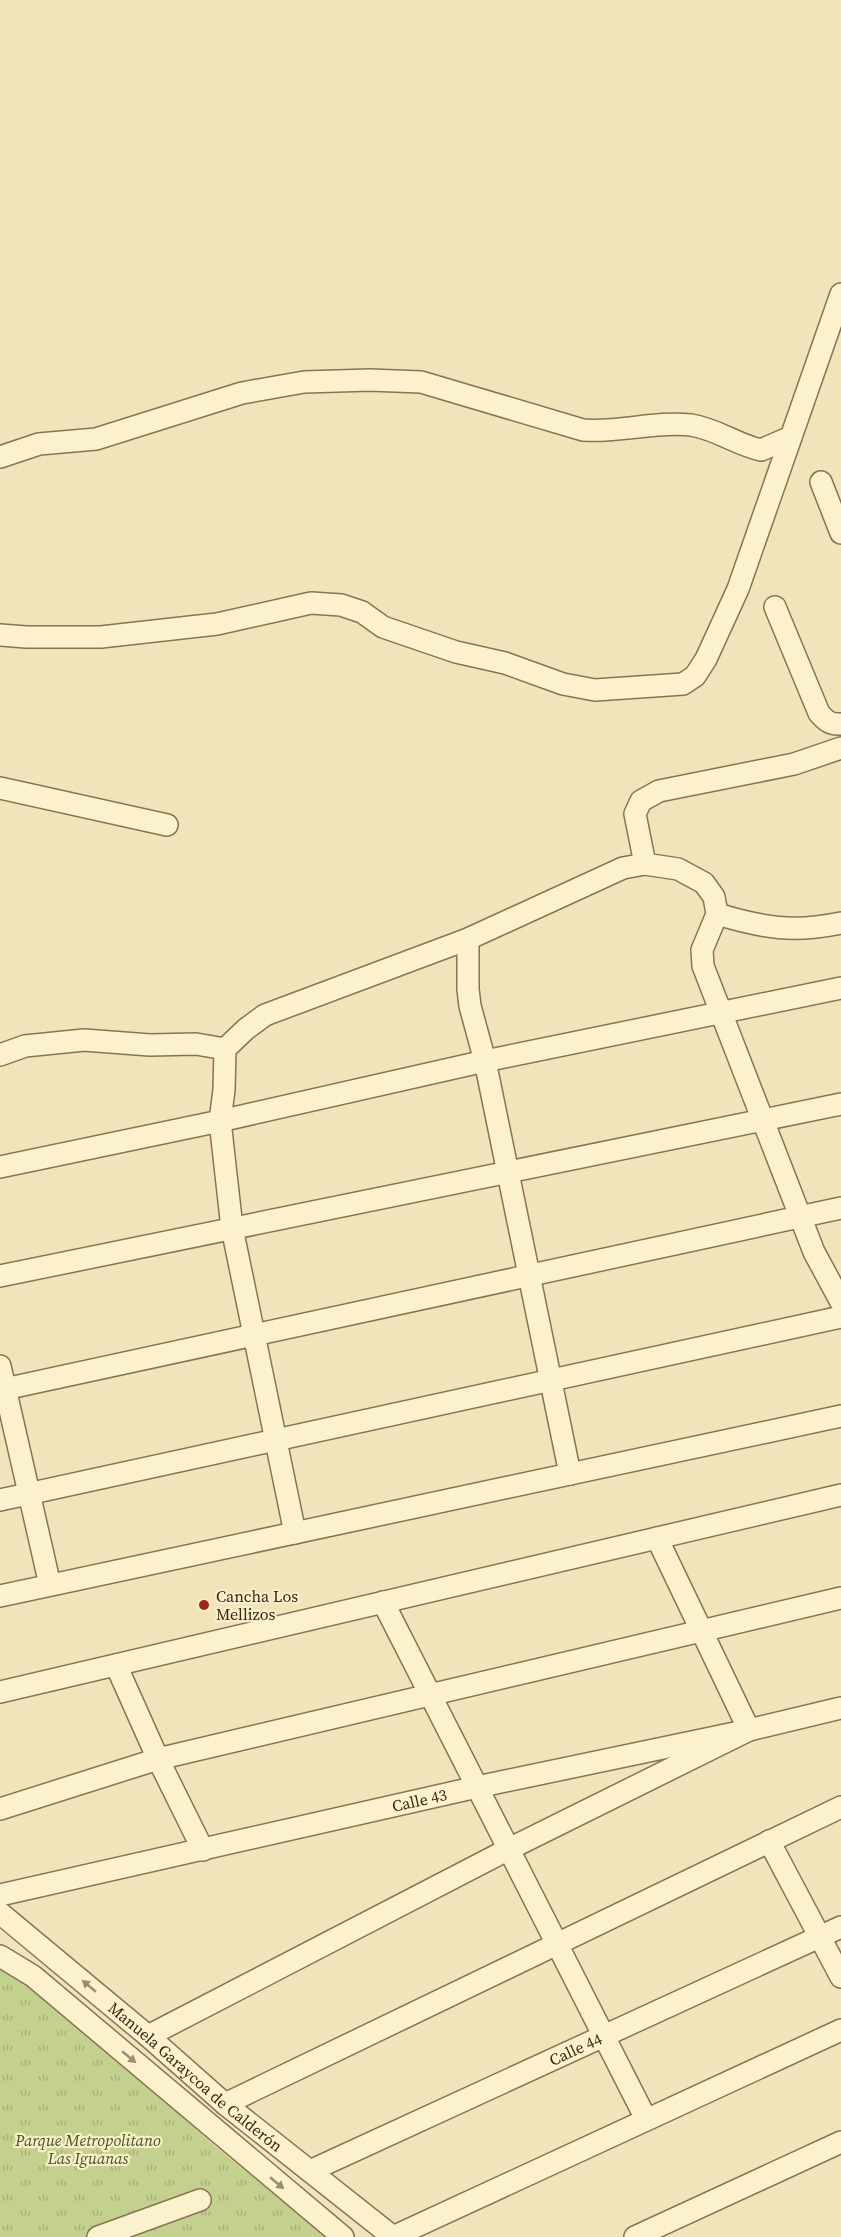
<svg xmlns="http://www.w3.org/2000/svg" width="841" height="2237" font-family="'Source Serif 4',serif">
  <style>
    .grass { fill: url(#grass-tufts) }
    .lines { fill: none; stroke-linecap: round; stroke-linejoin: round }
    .minor-casing { stroke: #897353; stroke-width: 24 }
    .minor { stroke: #fcf1cd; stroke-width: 21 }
    .oneway { fill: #9a8d73 }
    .poi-dot { fill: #9d251e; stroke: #f8eeca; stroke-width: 2 }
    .labels { text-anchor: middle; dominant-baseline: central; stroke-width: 4.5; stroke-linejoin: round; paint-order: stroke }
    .poi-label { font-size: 16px; fill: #372919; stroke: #f8eeca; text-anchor: start }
    .street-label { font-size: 16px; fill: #372919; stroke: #f8eeca }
    .park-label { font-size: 16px; font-style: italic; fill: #44551e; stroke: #f8eeca }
  </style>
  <defs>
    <pattern id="grass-tufts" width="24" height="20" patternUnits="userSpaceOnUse" patternTransform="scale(1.5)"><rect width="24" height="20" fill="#c4d08d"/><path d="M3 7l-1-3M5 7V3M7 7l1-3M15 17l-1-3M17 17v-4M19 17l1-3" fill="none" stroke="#a9b379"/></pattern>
  </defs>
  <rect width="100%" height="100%" fill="#f1e4ba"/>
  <path class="grass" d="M0,1963l38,25 178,159 111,90h-327z"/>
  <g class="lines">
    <defs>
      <g id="minor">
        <path d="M0,457l39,-13 57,-5 146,-46 62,-11 66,-2 51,2 162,48c36,3 71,-9 108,-5 26,4 46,20 70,25l30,-13"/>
        <path d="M821,482l20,51"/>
        <path d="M775,607l44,106c6,7 11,12 22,11"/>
        <path d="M0,635l26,2h75l116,-13 94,-21 30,2 21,7 21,15 73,25 49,11 58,21 32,6 88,-6 12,-8 11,-17 32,-70 103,-295"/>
        <path d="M0,788l167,37"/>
        <path d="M645,864l-10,-50 6,-13 18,-10 135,-27 47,-16"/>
        <path d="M717,914c47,14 76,19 124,9"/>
        <path d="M468,939v50l2,17 15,55 85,413"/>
        <path d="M225,1049l-1,41 -4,31 12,107 63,305"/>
        <path d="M0,1055l25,-9 59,-6 66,5 46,-1 29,5 21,-20 19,-14 203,-76 155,-71 22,-4 33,5 26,14 10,14 3,17 -15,36 1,16 111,286 27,50"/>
        <path d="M0,1167l220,-46 265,-60 356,-73"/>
        <path d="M0,1276l841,-172"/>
        <path d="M0,1366l50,219"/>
        <path d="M0,1390l841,-182"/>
        <path d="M0,1500l841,-183"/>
        <path d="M0,1596l841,-180"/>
        <path d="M383,1602l263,517"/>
        <path d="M116,1665l42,94 45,91"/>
        <path d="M0,1692l841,-197"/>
        <path d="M0,1809l158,-50 683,-161"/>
        <path d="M769,1841l72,136"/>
        <path id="s1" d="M0,1895l477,-108 272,-57 92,-22"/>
        <path id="s2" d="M0,1913l148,123 77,68 168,133"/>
        <path d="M0,1956l33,20 310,261"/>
        <path d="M148,2036l361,-187 240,-119 -92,-192"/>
        <path d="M225,2104l616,-297"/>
        <path id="s3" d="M310,2171l531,-244"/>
        <path d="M98,2237l102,-37"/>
        <path d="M393,2237l448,-207"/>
        <path d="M635,2237l206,-95"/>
      </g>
    </defs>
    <use href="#minor" class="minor-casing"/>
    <use href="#minor" class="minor"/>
  </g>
  <defs><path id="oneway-solid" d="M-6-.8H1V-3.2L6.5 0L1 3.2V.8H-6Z" transform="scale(1.5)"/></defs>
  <g class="oneway">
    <use href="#oneway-solid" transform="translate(89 1986) rotate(-140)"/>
    <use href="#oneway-solid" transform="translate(129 2057) rotate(40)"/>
    <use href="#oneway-solid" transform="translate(277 2183) rotate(40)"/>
  </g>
  <circle class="poi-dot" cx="204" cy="1605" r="6"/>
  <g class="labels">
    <g class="poi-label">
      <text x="216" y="1596">Cancha Los<tspan x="216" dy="18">Mellizos</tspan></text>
    </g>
    <g class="street-label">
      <text stroke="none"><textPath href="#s1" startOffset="430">Calle 43</textPath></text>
      <text stroke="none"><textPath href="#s3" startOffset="292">Calle 44</textPath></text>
      <text stroke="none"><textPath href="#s2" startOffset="255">Manuela Garaycoa de Calderón</textPath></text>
    </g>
    <g class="park-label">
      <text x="88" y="2140">Parque Metropolitano<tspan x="88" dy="18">Las Iguanas</tspan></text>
    </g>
  </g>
</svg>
